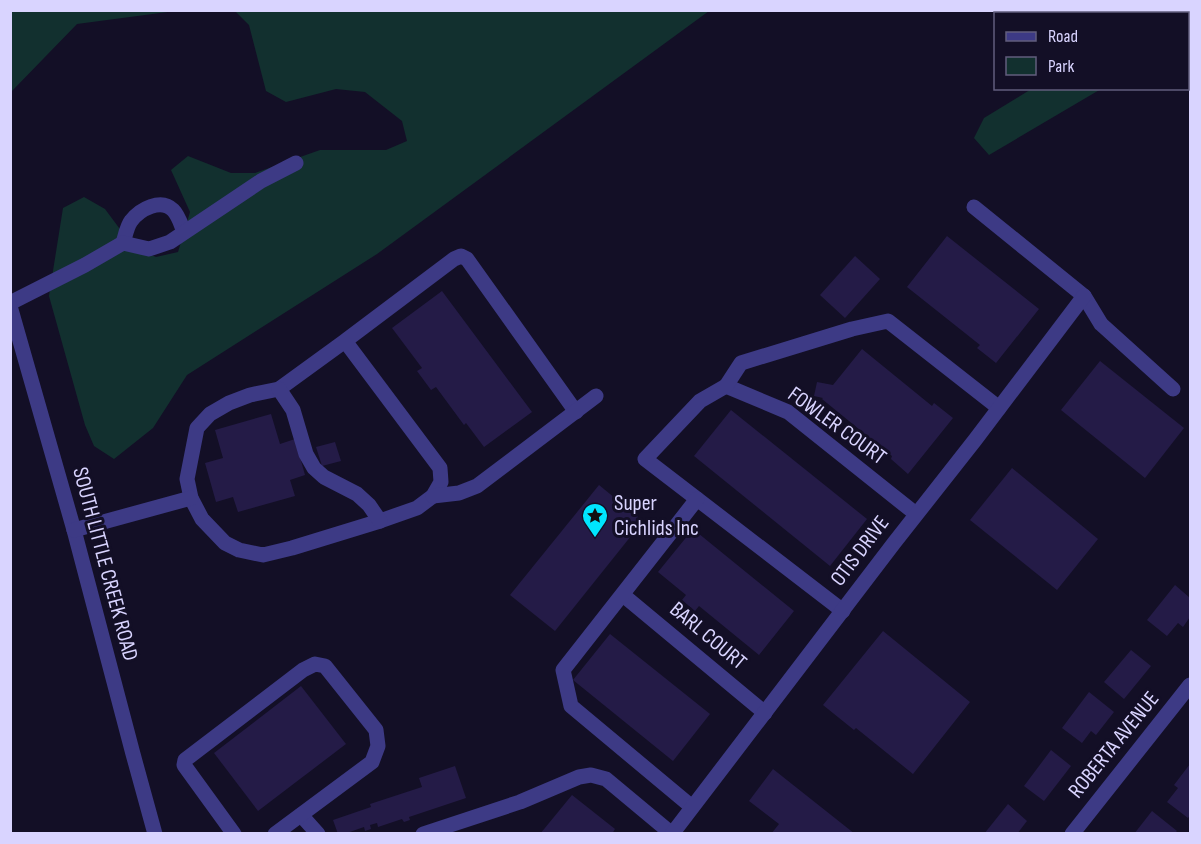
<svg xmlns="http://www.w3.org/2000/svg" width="1201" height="844" font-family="'Sofia Sans Condensed',sans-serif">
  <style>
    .green { fill: #12302f }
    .building { fill: #241b47 }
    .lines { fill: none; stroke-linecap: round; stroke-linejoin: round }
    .minor { stroke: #3d3a85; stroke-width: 15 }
    .labels { text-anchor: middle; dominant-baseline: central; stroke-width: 6; stroke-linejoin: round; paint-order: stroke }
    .street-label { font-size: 22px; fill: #d9d4ff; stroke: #130f26 }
    .poi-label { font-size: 22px; fill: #d9d4ff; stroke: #130f26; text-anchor: start }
  </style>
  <rect width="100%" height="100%" fill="#130f26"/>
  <g class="green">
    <path d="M11,10h164v1l-98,13 -66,68z"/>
    <path d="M235,11h474l-332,243 -190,121 -34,53 -39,31 -20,-13 -9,-21 -36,-129 14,-88 21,-11 21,12 29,39 22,9 22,-5 12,-40 -19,-42 17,-14 43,17h24l65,-23h66l21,-9 -5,-20 -37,-29 -29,-3 -50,13 -20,-11 -17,-66z"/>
    <path d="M1137,11h53v24l-2,2v-23l-54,-1z"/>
    <path d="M1033,88l68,1 -112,66 -15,-17 10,-20z"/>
  </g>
  <g class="building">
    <path d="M947,236l92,73 -43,54 -19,-15 3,-3 -73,-58z"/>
    <path d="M855,256l25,23 -35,39 -25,-23z"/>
    <path d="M442,291l90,121 -48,35 -18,-24 -2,2 -28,-38 -5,3 -14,-19 5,-3 -30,-40z"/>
    <path d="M862,349l70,57 2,-3 19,15 -45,56 -17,-15 1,-3 -70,-57 1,-1 -9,-2 3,-14 16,3z"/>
    <path d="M1100,361l84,67 -39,50 -84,-68z"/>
    <path d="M731,410l136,109 -37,47 -136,-110z"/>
    <path d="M271,414l9,30 15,-5 10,36 -15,5 5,16 -57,16 -5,-15 -17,5 -11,-39 18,-5 -8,-28z"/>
    <path d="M335,442l6,19 -19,5 -6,-19z"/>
    <path d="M1012,468l86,71 -41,51 -87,-70z"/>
    <path d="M599,485l44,36 -88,110 -45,-36z"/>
    <path d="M693,529l101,82 -35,44 -60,-49 -4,5 -13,-11 4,-5 -28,-23z"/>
    <path d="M1175,585l15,13v19l-7,10 -5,-4 -11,13 -20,-16z"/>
    <path d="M883,631l87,71 -57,72 -57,-46 -2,2 -31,-25z"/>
    <path d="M610,634l100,80 -37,47 -100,-81z"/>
    <path d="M1131,650l20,16 -27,33 -20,-17z"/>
    <path d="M301,686l45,58 -88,67 -44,-58z"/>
    <path d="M1089,692l25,20 -18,23 -5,-4 -9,12 -20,-15z"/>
    <path d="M1051,750l20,16 -27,35 -20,-15z"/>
    <path d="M1190,764v51l-2,3 -21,-16 11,-14 -4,-3z"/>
    <path d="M455,766l11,32 -57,19 1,3 -6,2 -2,-3 -24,8 -1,-4 -7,2 1,4 -6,2 -1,-4 -20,7h-6l-5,-14 38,-13 -1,-3 52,-17 -3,-9z"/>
    <path d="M773,769l82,65h-84l8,-10 -30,-23z"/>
    <path d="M572,795l43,34 -3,5h-72z"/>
    <path d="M1008,804l19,17 -10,13h-33z"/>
    <path d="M1152,811l25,20 -3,3h-40z"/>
  </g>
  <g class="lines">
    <g class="minor">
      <path d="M974,207l110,89 17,28 72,65"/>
      <path d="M123,243c2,-6 4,-17 8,-22 9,-12 30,-23 42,-11 6,6 8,15 11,22"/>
      <path d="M10,303l75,-38 38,-22 26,6 21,-7 91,-61 35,-18"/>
      <path d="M10,306l64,224 59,224 22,80"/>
      <path d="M345,341l-66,48 -29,6 -21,8 -19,11 -13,14 -10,51 4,19 11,21 23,24 14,7 24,5 29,-7 88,-27 37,-13 16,-12 8,-14 -1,-14 -95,-127 109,-82 7,-3 6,3 109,153"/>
      <path d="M726,386l62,26 128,102"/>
      <path d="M279,389l14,21 13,44 8,14 10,9 33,17 12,11 11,16"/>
      <path d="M433,496l26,-3 18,-7 119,-90"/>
      <path d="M74,530l117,-32"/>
      <path d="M623,595l142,118"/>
      <path d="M843,611l-198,-152 55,-58 26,-15 15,-23 111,-34 36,-8 111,87"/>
      <path d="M692,807l-121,-101 -8,-36 134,-171"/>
      <path d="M301,815l17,19"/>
      <path d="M234,834l-50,-69 1,-5 118,-90 12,-6 10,2 51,64 2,16 -6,16 -97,72"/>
      <path d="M423,834l97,-32 59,-25 12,-2 15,4 66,55"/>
      <path d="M672,834l222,-291 81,-103 109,-144"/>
      <path d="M1072,834l118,-149"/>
    </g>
  </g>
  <defs>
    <symbol id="sight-pin" viewBox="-11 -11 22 30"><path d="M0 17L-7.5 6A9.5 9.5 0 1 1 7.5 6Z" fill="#00e5ff" stroke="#130f26"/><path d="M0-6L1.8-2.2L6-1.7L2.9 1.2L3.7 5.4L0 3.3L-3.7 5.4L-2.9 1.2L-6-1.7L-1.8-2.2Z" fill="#111"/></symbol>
  </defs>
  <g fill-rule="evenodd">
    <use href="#sight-pin" x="580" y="501" width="30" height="40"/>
  </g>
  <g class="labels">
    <g class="street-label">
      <text transform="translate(837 426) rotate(36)">FOWLER COURT</text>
      <text transform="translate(860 551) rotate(-53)">OTIS DRIVE</text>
      <text transform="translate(105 564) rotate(75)">SOUTH LITTLE CREEK ROAD</text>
      <text transform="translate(708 636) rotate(40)">BARL COURT</text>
      <text transform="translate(1114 745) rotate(-51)">ROBERTA AVENUE</text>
    </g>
    <g class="poi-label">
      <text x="614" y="503">Super<tspan x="614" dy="25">Cichlids Inc</tspan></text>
    </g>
  </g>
  <rect width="1201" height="844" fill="none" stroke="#d9d4ff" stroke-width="24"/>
  <rect x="994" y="12" width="195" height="78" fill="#130f26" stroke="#625e7d" stroke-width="1.5"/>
  <rect x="1006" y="32" width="30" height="9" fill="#3d3a85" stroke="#625e7d" stroke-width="1.5"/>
  <text x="1048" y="42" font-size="18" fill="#d9d4ff">Road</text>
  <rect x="1006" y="57" width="30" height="18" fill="#12302f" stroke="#625e7d" stroke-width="1.5"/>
  <text x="1048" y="72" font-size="18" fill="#d9d4ff">Park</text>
</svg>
